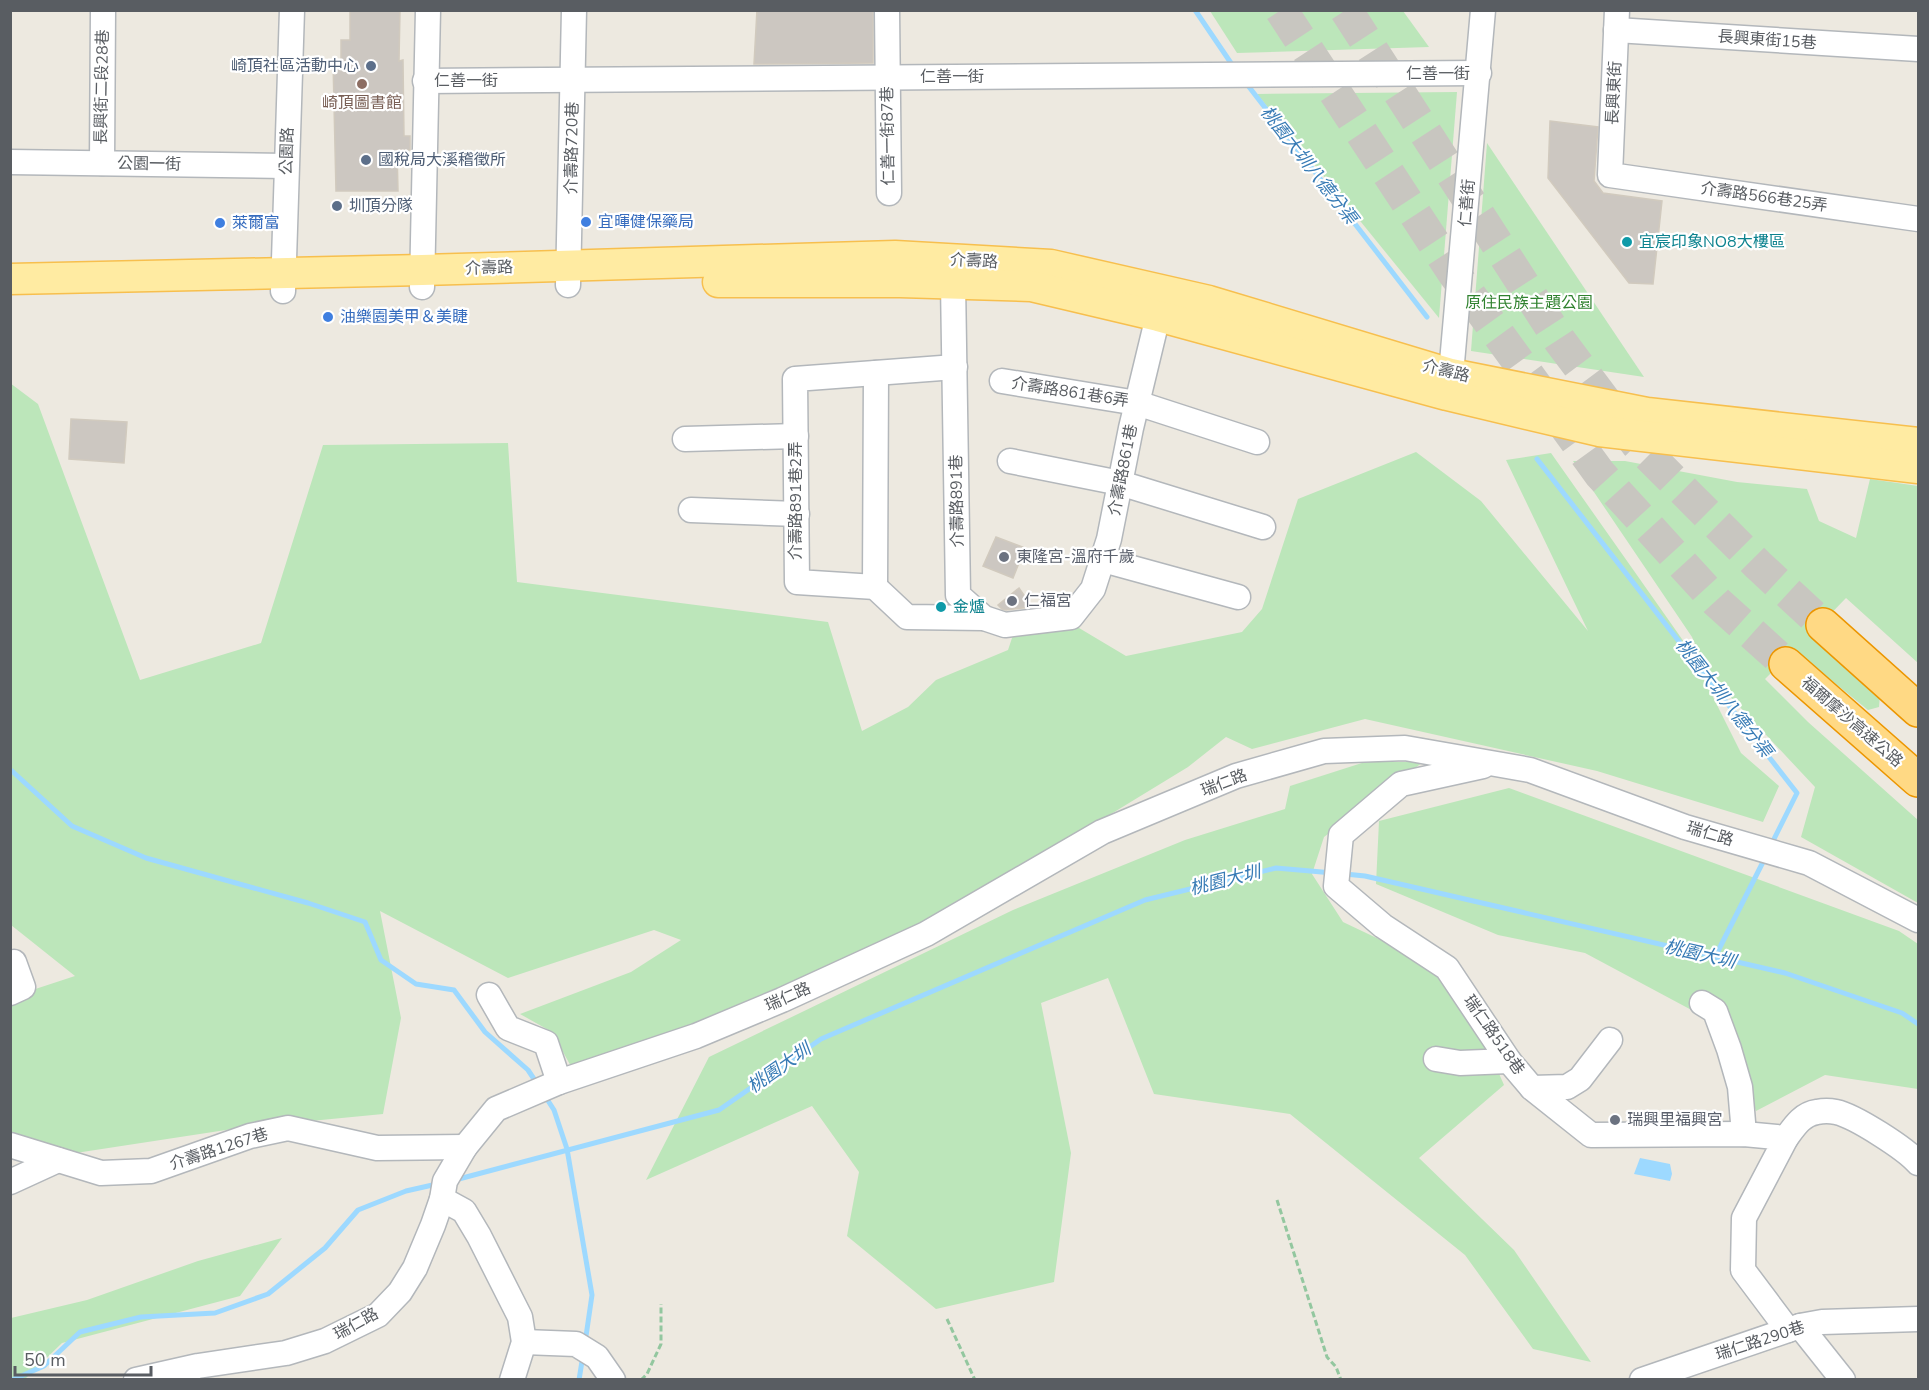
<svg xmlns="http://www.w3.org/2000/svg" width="1929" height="1390" font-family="'Nunito Sans','Noto Sans TC',sans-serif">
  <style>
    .green { fill: #bce6ba }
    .water { fill: #9dd9ff }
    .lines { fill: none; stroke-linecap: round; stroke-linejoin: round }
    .stream { stroke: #9dd9ff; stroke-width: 5 }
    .building { fill: #ccc7c1; stroke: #d1cabe; stroke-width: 1.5 }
    .highway-tunnel { stroke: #c8c6c0; stroke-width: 33; stroke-dasharray: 33 16; stroke-linecap: butt }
    .minor-casing { stroke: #b3b7bb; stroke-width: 27 }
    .major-casing { stroke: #f7bf4e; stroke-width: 33 }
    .highway-casing { stroke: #ec9600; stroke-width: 36 }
    .path { stroke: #93c79f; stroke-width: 3; stroke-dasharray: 6 3; stroke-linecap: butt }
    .minor { stroke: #fff; stroke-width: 24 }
    .major { stroke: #ffeba2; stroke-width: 30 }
    .highway { stroke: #ffd984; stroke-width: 33 }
    .service-dot { fill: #5c6f8a; stroke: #fff; stroke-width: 2 }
    .education-dot { fill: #8d6e63; stroke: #fff; stroke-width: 2 }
    .shop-dot { fill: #3f7fe0; stroke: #fff; stroke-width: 2 }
    .culture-dot { fill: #0f9aa8; stroke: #fff; stroke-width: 2 }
    .worship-dot { fill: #6b7280; stroke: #fff; stroke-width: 2 }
    .labels { text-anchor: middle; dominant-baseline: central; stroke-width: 4.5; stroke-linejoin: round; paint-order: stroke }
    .street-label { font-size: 16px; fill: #595d62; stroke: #fff }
    .service-label { font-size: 16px; fill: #4e5e75; stroke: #fff; text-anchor: start }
    .education-label { font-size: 16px; fill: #785e54; stroke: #fff }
    .shop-label { font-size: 16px; fill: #366cbe; stroke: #fff; text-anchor: start }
    .culture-label { font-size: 16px; fill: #0d838f; stroke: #fff; text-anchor: start }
    .park-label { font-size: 16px; fill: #30822f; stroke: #fff }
    .worship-label { font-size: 16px; fill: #5b616d; stroke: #fff; text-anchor: start }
    .water-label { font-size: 18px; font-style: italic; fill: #377bb5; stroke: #fff }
  </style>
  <rect width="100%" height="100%" fill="#ede9e0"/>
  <g class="green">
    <path d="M1210,11h193l26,36 -192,6z"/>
    <path d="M1457,92l-18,226 -182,-224z"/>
    <path d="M1487,143l157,234 -173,-26z"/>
    <path d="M10,383l28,21 102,276 121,-37 62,-198 185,-2 9,139 311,40 34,109 46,-24 28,-27 72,-30 6,-18 60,-7 52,31 116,-24 20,-23 36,-110 118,-47 65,49 107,130 -82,-171 45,-7 138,196 52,104 38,33 -16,36 -166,-51 -232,-52 -113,30 -26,-12 -38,30 -136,83 -189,106 -186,75 -104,39 -21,-38 -32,-18 111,-42 50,-32 -27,-10 -146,48 -128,-67 21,107 -18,96 -144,14 -196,30 -32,-2v-159l64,-21 -64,-51z"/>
    <path d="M1573,461h52l112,21 70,7 12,32 37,17 14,-59 48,7v177l-72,-65 -31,32 65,64 -1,13 -11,3 -74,-60 -29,29 43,43 110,98v83l-117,-66 14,-50 -107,-114 -16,-36z"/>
    <path d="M1365,762h58l-99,75 -12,37 31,48 82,39 48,53 31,71 -85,73 95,92 77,112 -58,-13 -68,-94 -175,-141 -136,-20 -46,-116 -67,25 30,150 -17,129 -118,27 -89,-73 12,-64 -47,-66 -166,74 63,-123 304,-147 172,-70 100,-31 5,-23z"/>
    <path d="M1509,788l390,143 19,13v145l-93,-14 -69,36 -29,-82 -142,-76 -87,-18 -122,-51 3,-63z"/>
    <path d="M282,1238l-42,58 -178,47 -37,36h-14v-61l76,-18 111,-39z"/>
  </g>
  <path class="water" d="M1640,1158l30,6 2,10 -2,7 -36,-7z"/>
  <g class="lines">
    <g class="stream">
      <path d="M1195,10l38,56"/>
      <path d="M1246,83l181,234"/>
      <path d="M1537,459l260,334 -26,52"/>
      <path d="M12,771l60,55 74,32 162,45 57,19 16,38 35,24 38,6 31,42 43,38 10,15"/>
      <path d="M1345,874l20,2 420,97 117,40 16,11"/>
      <path d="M1715,957l51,-101"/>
      <path d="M545,1096l9,14 13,39 25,146 -7,48"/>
      <path d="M455,1180l264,-70 102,-71 324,-139 131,-32 57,5"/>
      <path d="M12,1380l32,-14 36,-34 61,-15 74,-4 53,-19 57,-46 33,-38 48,-19 31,-7"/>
      <path d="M579,1380l4,-25"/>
    </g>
  </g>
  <g class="building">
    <path d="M350,10h50l-1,51 4,-1 1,76h6v14h-13l1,41h-62l-3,-130h8v-21h9z"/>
    <path d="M757,10h116v53l-119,1z"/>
    <path d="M1550,121l48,6 -4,54 9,12 59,8 -9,83 -24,-1 -81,-105z"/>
    <path d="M71,419l56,3 -3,41 -55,-4z"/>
    <path d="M996,537l29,11 -12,30 -30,-12z"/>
    <path d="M1019,588l13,19 -26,3 -4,-1 -4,-4z"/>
  </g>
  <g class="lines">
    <g class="highway-tunnel">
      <path d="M1281,10l172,262 147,202 117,128 69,62"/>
      <path d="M1346,10l214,331 77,103 121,121 65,60"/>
    </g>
    <defs>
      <g id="minor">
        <path d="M887,10l2,183"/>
        <path d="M1617,10l-7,165 308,44"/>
        <path d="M1616,30l302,19"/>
        <path d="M425,81l1054,-8"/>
        <path d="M10,162l276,4"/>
        <path d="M102,163l1,-153"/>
        <path d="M953,283l5,312 26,23 21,7 66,-8 22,-28 16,-50 22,-111 27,-112"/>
        <path d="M568,285l6,-275"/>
        <path d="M422,287l6,-277"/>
        <path d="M283,291l9,-281"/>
        <path d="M955,367l-160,12 2,203 78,5 32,30 77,1"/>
        <path d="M1002,381l135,22 120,39"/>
        <path d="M1448,390l3,-16 32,-364"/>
        <path d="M685,439l111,-3"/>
        <path d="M1010,461l110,22 143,44"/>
        <path d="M691,510l106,4"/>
        <path d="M1103,560l135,37"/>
        <path d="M875,587l1,-214"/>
        <path d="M1483,766l-82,18 -60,51 -5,51 47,40 64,42 62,93 23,27 59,47 153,-1 42,4 -42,80 -1,52 45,60"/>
        <path d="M10,963l4,-1 9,25 -13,6"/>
        <path d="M489,995l19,33 38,15 13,39"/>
        <path d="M1702,1003l13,8 14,38 11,38 4,47"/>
        <path d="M1436,1059l24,4 49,-2"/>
        <path d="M1532,1088l35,-1 13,-8 30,-39"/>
        <path d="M1786,1138c8,-11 16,-24 31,-26 5,-1 14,-1 19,0 19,4 70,37 82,51"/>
        <path d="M10,1145l91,28 50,-2 99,-35 38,-8 89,20 88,-1"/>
        <path d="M10,1182l48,-22"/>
        <path d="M442,1199l22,12 15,25 41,81 4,25 -12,38"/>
        <path d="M1800,1326l43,54"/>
        <path d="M524,1342l52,2 21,13 16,23"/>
        <path d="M136,1380l62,-14 88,-13 39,-12 53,-26 22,-23 15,-24 18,-43 9,-26 3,-18 20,-34 31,-38 63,-27 137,-46 86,-36 144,-66 176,-102 134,-56 88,-25 81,-3 125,22 155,57 124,36 109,57"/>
        <path d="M1642,1380l158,-54 22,-4 96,-3"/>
      </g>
      <g id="major">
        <path d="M10,279l412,-9 473,-14 156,9 158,36 242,73 196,39 271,30"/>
        <path d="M718,282h182l131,4 127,30 289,79 152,36 319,37"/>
      </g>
      <g id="highway">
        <path d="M1823,625l95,85"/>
        <path d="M1786,664l132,116"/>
      </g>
    </defs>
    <use href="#minor" class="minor-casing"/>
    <use href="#major" class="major-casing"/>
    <use href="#highway" class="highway-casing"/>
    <g class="path">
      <path d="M1277,1200l50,157 9,10 5,13"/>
      <path d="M947,1319l28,61"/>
      <path d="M641,1380l6,-6 14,-30v-40"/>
    </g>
    <use href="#minor" class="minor"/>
    <use href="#major" class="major"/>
    <use href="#highway" class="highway"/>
  </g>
  <g class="service-dot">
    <circle cx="371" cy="66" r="6"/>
    <circle cx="366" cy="160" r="6"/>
    <circle cx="337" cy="206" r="6"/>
  </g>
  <circle class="education-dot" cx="362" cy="84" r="6"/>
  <g class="shop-dot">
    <circle cx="586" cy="222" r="6"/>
    <circle cx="220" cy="223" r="6"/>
    <circle cx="328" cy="317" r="6"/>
  </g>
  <g class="culture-dot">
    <circle cx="1627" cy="242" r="6"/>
    <circle cx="941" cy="607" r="6"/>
  </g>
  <g class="worship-dot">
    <circle cx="1004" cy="557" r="6"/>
    <circle cx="1012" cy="601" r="6"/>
    <circle cx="1615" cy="1120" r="6"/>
  </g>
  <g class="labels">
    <g class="street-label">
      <text transform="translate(1767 40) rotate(4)">長興東街15巷</text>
      <text x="1438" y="74">仁善一街</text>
      <text x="952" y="77">仁善一街</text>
      <text x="466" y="81">仁善一街</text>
      <text transform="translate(102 87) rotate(-89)">長興街二段28巷</text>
      <text transform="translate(1614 93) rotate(-87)">長興東街</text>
      <text transform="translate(888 136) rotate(-91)">仁善一街87巷</text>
      <text transform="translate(572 148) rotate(-89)">介壽路720巷</text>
      <text transform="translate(287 151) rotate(-88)">公園路</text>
      <text transform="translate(149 164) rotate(1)">公園一街</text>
      <text transform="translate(1764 197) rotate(8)">介壽路566巷25弄</text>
      <text transform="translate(1467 203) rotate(-85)">仁善街</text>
      <text transform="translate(974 261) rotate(3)">介壽路</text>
      <text transform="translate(489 268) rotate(-2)">介壽路</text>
      <text transform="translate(1446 371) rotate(14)">介壽路</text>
      <text transform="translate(1070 392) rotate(9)">介壽路861巷6弄</text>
      <text transform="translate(1123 470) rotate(-79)">介壽路861巷</text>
      <text transform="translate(796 501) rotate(-90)">介壽路891巷2弄</text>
      <text transform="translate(957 501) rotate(-91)">介壽路891巷</text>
      <text transform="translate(1852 722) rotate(41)">福爾摩沙高速公路</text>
      <text transform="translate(1224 783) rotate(-21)">瑞仁路</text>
      <text transform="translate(1710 834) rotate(17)">瑞仁路</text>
      <text transform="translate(788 997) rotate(-24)">瑞仁路</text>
      <text transform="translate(1494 1035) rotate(55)">瑞仁路518巷</text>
      <text transform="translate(219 1149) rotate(-18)">介壽路1267巷</text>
      <text transform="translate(356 1324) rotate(-29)">瑞仁路</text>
      <text transform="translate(1760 1341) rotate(-18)">瑞仁路290巷</text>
    </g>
    <g class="service-label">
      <text x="359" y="66" text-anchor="end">崎頂社區活動中心</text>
      <text x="378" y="160">國稅局大溪稽徵所</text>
      <text x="349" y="206">圳頂分隊</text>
    </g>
    <g class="education-label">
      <text x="362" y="103">崎頂圖書館</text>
    </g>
    <g class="shop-label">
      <text x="598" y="222">宜暉健保藥局</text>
      <text x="232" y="223">萊爾富</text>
      <text x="340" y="317">油樂園美甲＆美睫</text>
    </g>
    <g class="culture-label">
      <text x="1639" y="242">宜宸印象NO8大樓區</text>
      <text x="953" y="607">金爐</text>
    </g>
    <g class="park-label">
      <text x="1529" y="303">原住民族主題公園</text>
    </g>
    <g class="worship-label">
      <text x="1016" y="557">東隆宮-溫府千歲</text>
      <text x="1024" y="601">仁福宮</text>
      <text x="1627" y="1120">瑞興里福興宮</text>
    </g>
    <g class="water-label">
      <text transform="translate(1309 165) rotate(52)">桃園大圳八德分渠</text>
      <text transform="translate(1724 698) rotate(52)">桃園大圳八德分渠</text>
      <text transform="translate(1225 880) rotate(-14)">桃園大圳</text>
      <text transform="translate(1700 954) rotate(13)">桃園大圳</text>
      <text transform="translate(779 1068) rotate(-35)">桃園大圳</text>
    </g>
  </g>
  <rect width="1929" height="1390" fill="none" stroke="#595d62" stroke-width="24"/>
  <path d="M15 1366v9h136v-9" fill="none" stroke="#595d62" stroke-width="3"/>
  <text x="24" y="1366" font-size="18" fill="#595d62" stroke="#ffffff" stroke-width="4.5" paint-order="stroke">50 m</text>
</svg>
